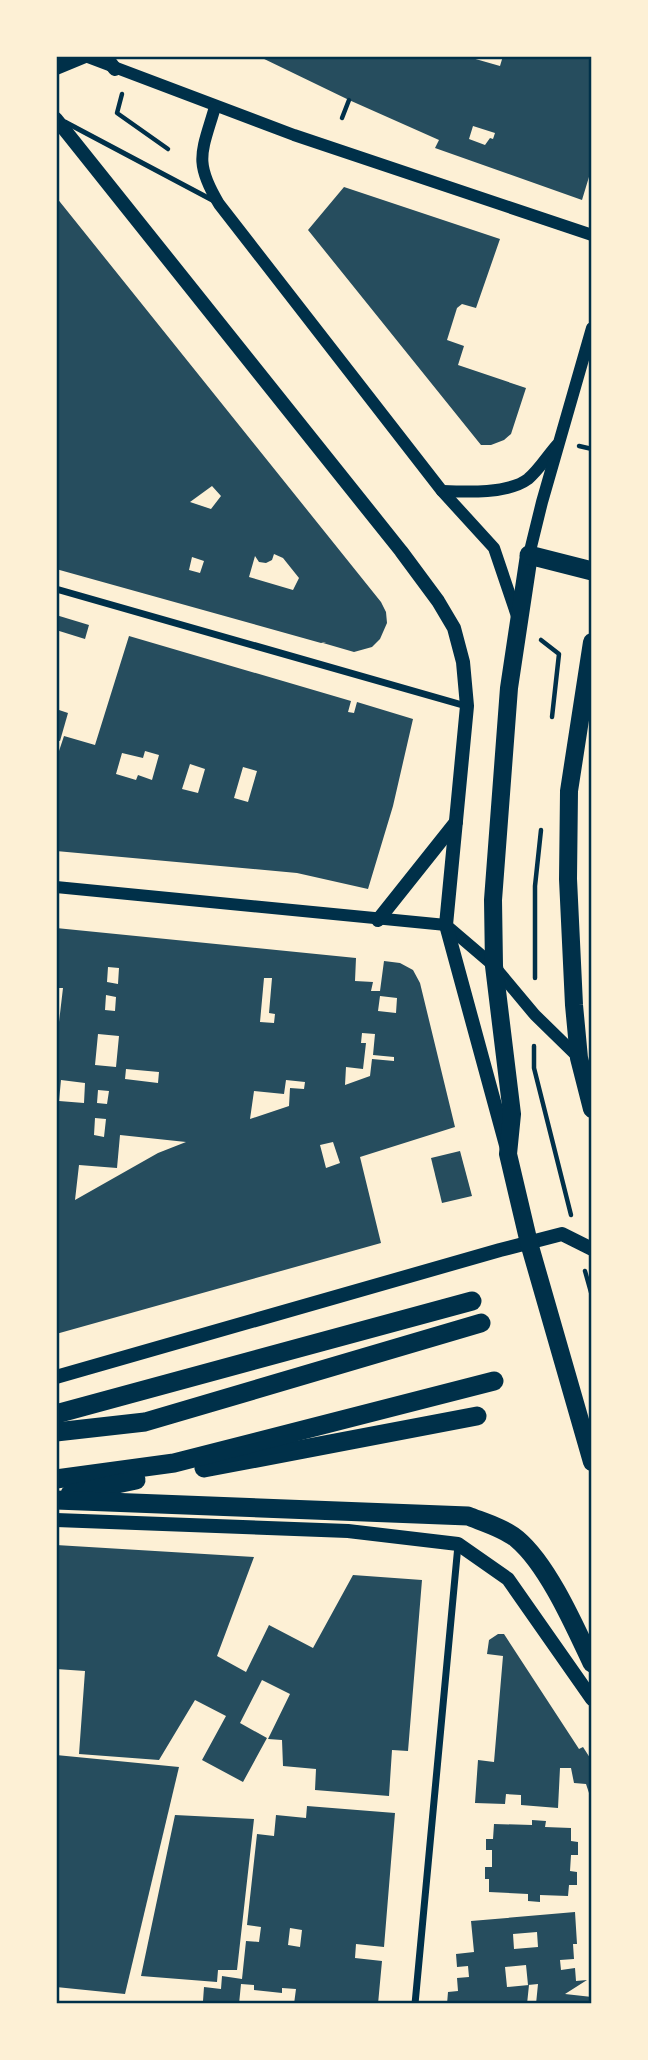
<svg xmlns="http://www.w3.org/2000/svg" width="648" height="2060" font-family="Inter,sans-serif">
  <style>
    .building { fill: #264d5e; fill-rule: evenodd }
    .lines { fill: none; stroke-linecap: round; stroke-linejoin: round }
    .path { stroke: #003049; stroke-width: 4.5 }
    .service { stroke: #003049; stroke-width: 5 }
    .minor { stroke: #003049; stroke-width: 7 }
    .tertiary { stroke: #003049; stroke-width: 12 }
    .secondary { stroke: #003049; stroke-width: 14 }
    .primary { stroke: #003049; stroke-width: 18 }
    .trunk { stroke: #003049; stroke-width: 19 }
    .neatline { fill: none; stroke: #003049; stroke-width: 2.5 }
  </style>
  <rect width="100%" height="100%" fill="#fdf0d5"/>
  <g class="building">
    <path d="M258,56h207l35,10 3,-10h89v111l-10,33 -147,-52 4,-8 -90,-40zM473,126l22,7 -2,6 -3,-1 -5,7 -16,-6z"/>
    <path d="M344,187l156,52 -24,69 -14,-4 -5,4 -10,32 17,6 -6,19 68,23 -15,46 -7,6 -13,5h-10l-173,-215z"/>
    <path d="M56,197l325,405 5,10 1,11 -7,16 -8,8 -18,5 -31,-9 3,-1 -5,1 -265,-74zM212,486l9,10 -10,13 -21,-7zM274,554l9,4 16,20 -6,12 -44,-13 6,-21 4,6 7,1 6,-3zM192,557l12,4 -4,12 -11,-3z"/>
    <path d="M56,615l33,10 -4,14 -29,-9z"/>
    <path d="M129,636l222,65 -3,11 6,1 3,-11 56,17 -20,87 -25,83 -71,-16 -241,-22v-91l8,-24 31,9zM145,751l14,4 -7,25 -14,-5 -2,5 -20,-6 6,-21 21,5zM190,764l15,5 -7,24 -16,-4zM243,767l14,4 -9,31 -14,-4z"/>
    <path d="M56,709l12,4 -8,28 -4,-1z"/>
    <path d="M56,928l300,30 -1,23 18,1 -2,9h9l4,-30 16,2 13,7 7,13 35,144 -95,30 21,86 -325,91v-312h3l4,-34h-7zM108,967l11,1 -1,16 -11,-2zM264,978h8l-3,35 6,1 -1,9 -14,-1zM106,995l10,2 -1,14 -10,-1zM380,996l17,2 -1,15 -18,-2zM362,1033l13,1 -2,21 21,2v4l-22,-2 -2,17 -25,9 1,-18 17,2 3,-26h-5zM98,1034l21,2 -3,31 -21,-2zM126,1069l33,3 -1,11 -33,-4zM61,1080l24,3 -1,20 -25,-2zM286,1080l19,2 -1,7 -14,-1 -1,18 -39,13 4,-28 30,3zM98,1090l11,1 -2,13 -10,-1zM95,1118l11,1 -2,18 -10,-2zM120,1135l66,7 -28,11 -83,47 4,-35 38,3zM333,1142l7,21 -14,5 -6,-23z"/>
    <path d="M460,1151l12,45 -30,7 -11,-45z"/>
    <path d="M56,1545l198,12 -37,99 29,16 23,-47 44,23 40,-73 69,5 -14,171 -16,-1 -3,46 -74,-6 1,-21 -33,-3 -1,-26 -14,-1 22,-45 -28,-14 -22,43 27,15 -24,44 -41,-22 24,-44 -31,-16 -36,60 -80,-6 6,-83 -29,-2z"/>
    <path d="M498,1634h6l75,115 4,-2 9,14v41l-6,-18 -12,-1 -3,-15h-11l-2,40 -37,-3v-10l-15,-1 -1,10 -30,-1 3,-43 16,2 9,-106 -16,-2 2,-14z"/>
    <path d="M56,1755l123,12 -54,227 -69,-7z"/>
    <path d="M307,1806l88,7 -11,134 -28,-3 -1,14 27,3 -4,43h-84l2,-15 -14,-1v5l-28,-3v-5l-13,-1 -2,20 -36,-3 1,-14 17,2 1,-13 20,3 4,-38 13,1 2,-15 -14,-2 10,-91 17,2 2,-21 30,3zM290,1928l12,2 -2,17 -12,-2z"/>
    <path d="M175,1815l79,4 -17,151h-19l-1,12 -76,-6z"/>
    <path d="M532,1820l14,1 -1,6 26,1v13l7,1v13h-7l-1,16 7,1v13h-8l-1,11 -28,-1v7l-12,-1v-7l-39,-2v-13h-4v-12h7v-17h-6v-11h7l1,-15 38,1z"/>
    <path d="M575,1912l2,32h-4l1,15 -14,1 1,10 14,-2 1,13 11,-1 -22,14 27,3v7h-56l2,-20 -10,1 -2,-20 -21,2 2,20 22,-2 -2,19h-80l1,-12 10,-1 -1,-13 12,-1 -1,-11 -11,1 -1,-13 18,-2 -3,-31zM537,1932l1,15 -24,2 -1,-15z"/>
  </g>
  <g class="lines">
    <g class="path">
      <path d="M122,94l-5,19 51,36"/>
      <path d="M342,118l7,-18"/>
      <path d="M579,446l13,3"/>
      <path d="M541,640l18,14 -7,63"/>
      <path d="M535,978v-92l6,-56"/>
      <path d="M534,1046v22l37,147"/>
      <path d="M585,1271l7,25"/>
    </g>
    <path class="service" d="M65,122l149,79"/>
    <g class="minor">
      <path d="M56,589l410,117"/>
      <path d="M415,2004l43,-459"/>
    </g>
    <g class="tertiary">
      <path d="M85,56l209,79 298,100"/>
      <path d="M215,107c-13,45 -22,54 4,97l223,287 52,57 24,71"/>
      <path d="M442,491c24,1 66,3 86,-12 11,-9 20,-24 29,-34"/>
      <path d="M529,555l13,-53 50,-174"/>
      <path d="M56,887l390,38 48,41 41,49 44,43"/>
    </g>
    <g class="secondary">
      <path d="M105,56l10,13"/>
      <path d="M56,68l29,-12"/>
      <path d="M56,119l345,432 37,50 16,27 9,34 4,44 -21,219 61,224"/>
      <path d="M378,920l78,-98"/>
      <path d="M56,1377l444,-127 62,-16 30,15"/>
      <path d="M56,1520l292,11 110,13 50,35 84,120"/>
    </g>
    <g class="primary">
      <path d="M529,555l-20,133 -16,212 1,66 18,148 -4,40 21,89 63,219"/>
      <path d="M592,642l-23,149 -1,88 6,126 5,53 13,51"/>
    </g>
    <g class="trunk">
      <path d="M529,555l63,16"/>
      <path d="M56,1414l416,-113"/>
      <path d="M56,1432l89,-10 336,-99"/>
      <path d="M204,1468l273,-52"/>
      <path d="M56,1479l118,-16 320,-82"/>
      <path d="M70,1494l66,-14"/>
      <path d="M56,1500l412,16c15,6 36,12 49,23 31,26 58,88 75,124"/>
    </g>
  </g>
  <rect width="648" height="2060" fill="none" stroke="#fdf0d5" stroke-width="116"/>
  <rect x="58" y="58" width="532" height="1944" class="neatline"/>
</svg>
